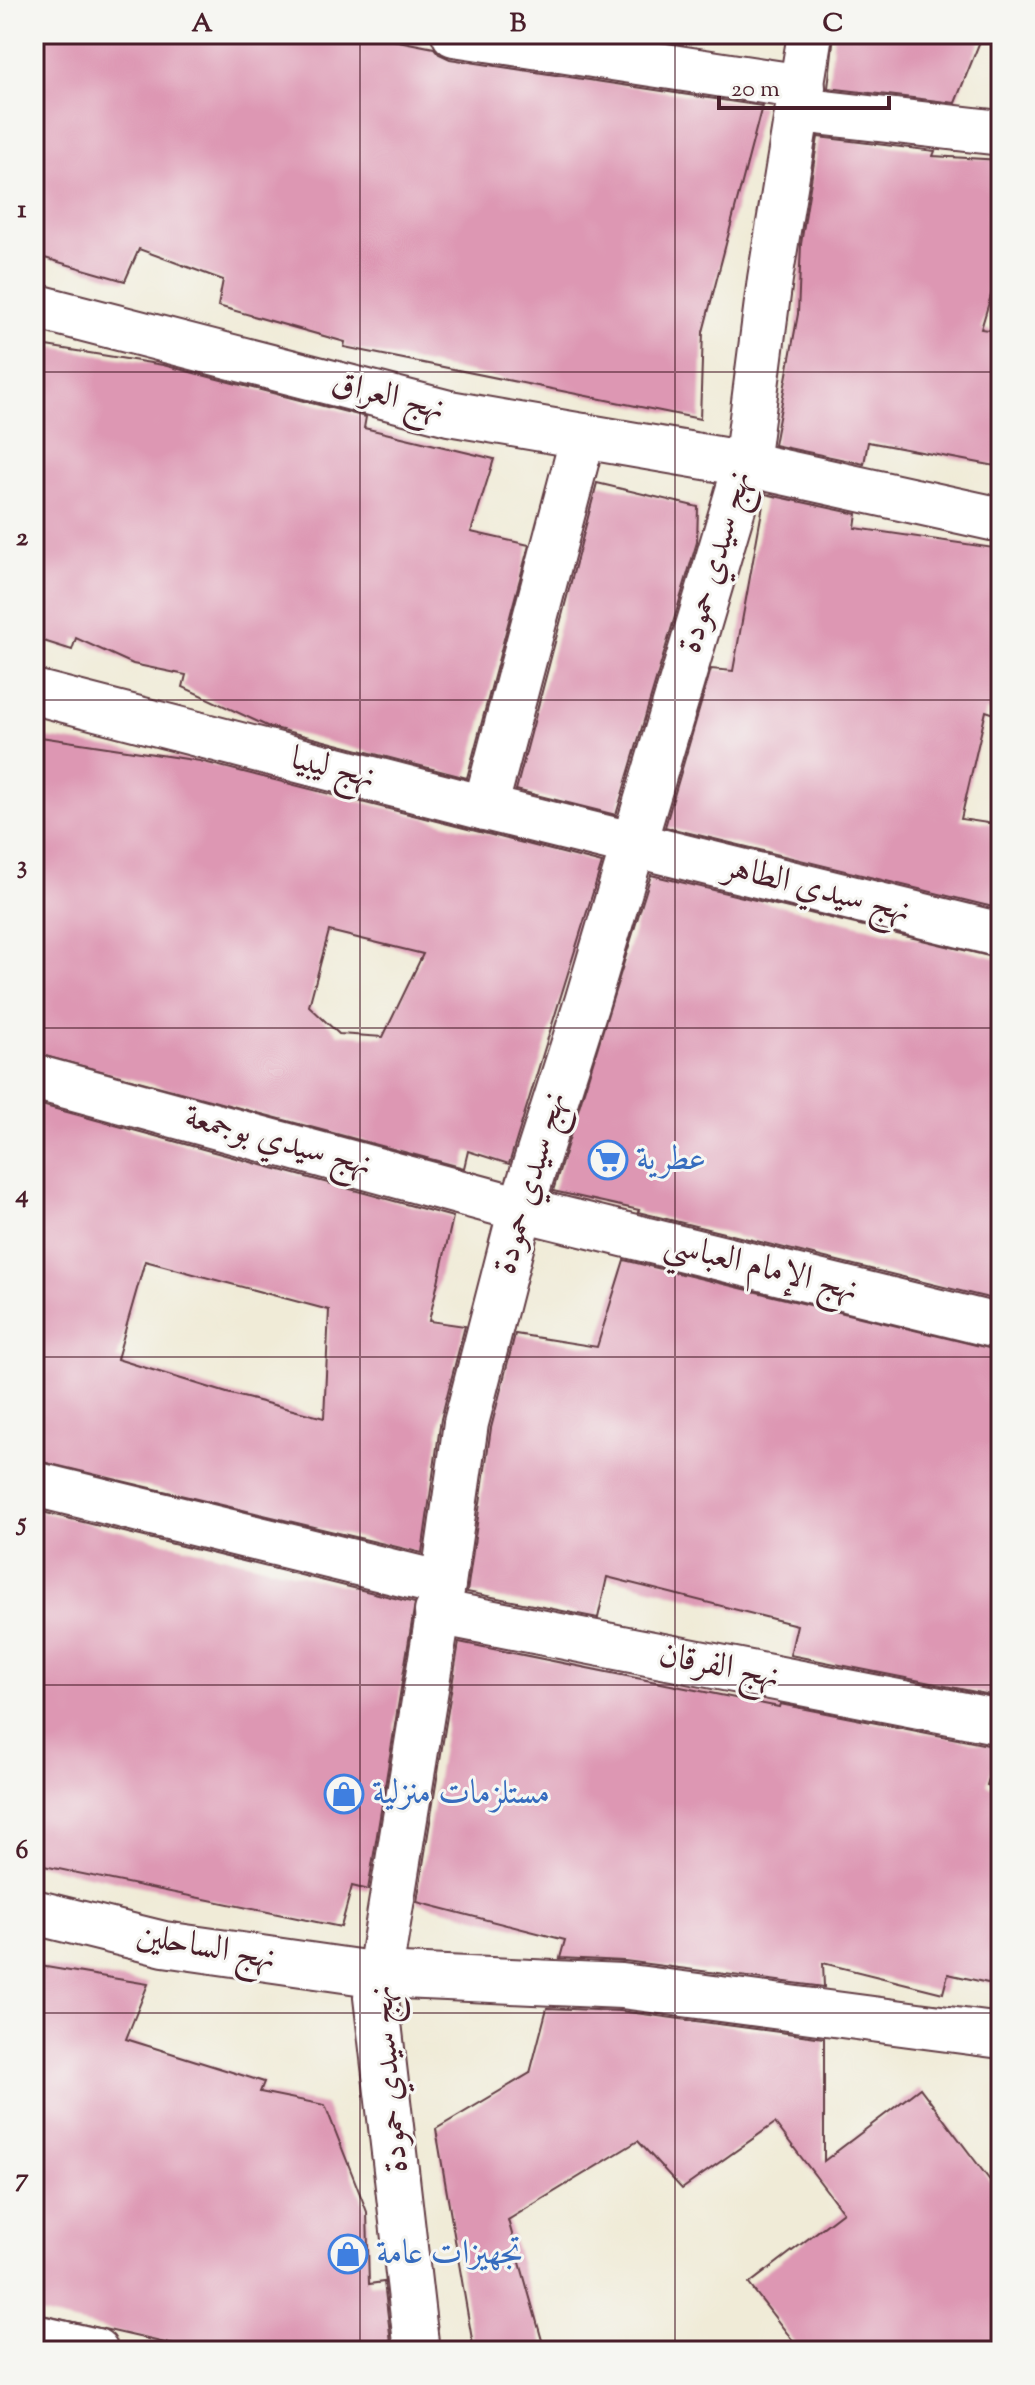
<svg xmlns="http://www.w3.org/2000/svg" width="1035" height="2385" font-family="'Sorts Mill Goudy',Amiri,serif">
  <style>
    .building { fill: #dd97b3; fill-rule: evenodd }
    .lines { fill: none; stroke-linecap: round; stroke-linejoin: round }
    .street-casing { stroke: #633e45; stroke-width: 48 }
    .street { stroke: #fff; stroke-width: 44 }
    .grid { fill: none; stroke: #4a1f2b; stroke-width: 2; stroke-opacity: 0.55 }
    .labels { text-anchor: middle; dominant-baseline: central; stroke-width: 6; stroke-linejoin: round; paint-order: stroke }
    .street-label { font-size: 34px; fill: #4a1f2b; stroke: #f6f6f2 }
    .shop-label { font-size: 34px; fill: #366cbe; stroke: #f6f6f2; text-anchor: start }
    .neatline { fill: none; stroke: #4a1f2b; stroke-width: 3 }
    .grid-label { font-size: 26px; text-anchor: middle; font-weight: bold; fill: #4a1f2b }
  </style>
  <rect width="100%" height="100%" fill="#f6f6f2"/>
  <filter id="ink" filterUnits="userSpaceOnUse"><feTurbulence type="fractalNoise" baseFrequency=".0125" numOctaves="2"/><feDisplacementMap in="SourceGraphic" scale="16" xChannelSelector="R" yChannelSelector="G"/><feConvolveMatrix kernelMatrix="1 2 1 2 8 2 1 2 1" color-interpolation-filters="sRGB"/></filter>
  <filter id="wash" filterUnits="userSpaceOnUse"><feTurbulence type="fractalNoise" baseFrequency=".006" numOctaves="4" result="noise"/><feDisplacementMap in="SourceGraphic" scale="32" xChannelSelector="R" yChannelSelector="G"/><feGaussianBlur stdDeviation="1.8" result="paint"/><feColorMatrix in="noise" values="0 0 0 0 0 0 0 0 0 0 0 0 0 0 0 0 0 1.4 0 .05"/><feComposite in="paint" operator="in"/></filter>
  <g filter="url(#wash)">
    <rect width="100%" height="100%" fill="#f0ebd7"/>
    <g id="blocks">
      <g class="building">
        <path d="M34,34h328l72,14 5,6 11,5 312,47 -59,226 -3,87 -356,-72 1,-5 -127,-36 5,-26 -84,-31 -14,32 -91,-26z"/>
        <path d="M834,34h149l-28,69 -127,-15z"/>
        <path d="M818,137l117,14 -2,5 68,4v102l-20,67 20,3v135l-133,-25 -4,22 -90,-19 24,-131 3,-70z"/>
        <path d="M34,344l129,21 203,52 -2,11 130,31 -23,73 58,13 -62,233 -200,-52 -84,-39 3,-12 -53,-11 -57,-26 -4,12 -38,-12z"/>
        <path d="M597,483l101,24 -1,35 -81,273 -100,-25z"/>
        <path d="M765,494l92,20 -2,14 146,21v167l-15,-5 -25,108 40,6v84l-336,-82 46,-158 22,2z"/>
        <path d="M34,736l166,25 402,102 -93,301 -41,-13 -4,17 -430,-115zM329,931l94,23 -40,83 -44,-3 -30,-28z"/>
        <path d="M651,875l350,84v342l-363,-89 1,-2 -86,-19z"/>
        <path d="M34,1103l419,114 -24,104 36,5 -24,93 -19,134 -388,-93zM145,1261l184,49 -5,108 -97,-25 -110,-34z"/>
        <path d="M624,1260l377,91v346l-211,-42 7,-30 -190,-48 -9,41 -131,-26 24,-164 24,-94 82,13z"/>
        <path d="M34,1510l381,93 -47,287 -16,-4 -11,41 -307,-63z"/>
        <path d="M459,1642l320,65 1,-3 218,43 -11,38 14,4v197l-53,-12 -5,19 -120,-30 1,24 -199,-26 -65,-3 5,-18 -148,-38z"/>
        <path d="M34,1965l114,19 -22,55 138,43 -4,10 65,13 42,107 2,72 15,-2 8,69h-192l-166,-38z"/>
        <path d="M547,2008l73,3 204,27v123l96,-73 81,107v156h-200l-52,-67 94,-72 -68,-89 -93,66 -44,-48 -130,79 37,131h-71l-38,-222 94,-56z"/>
      </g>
    </g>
  </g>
  <g filter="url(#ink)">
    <use href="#blocks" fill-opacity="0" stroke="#633e45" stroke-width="2"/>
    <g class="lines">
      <defs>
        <g id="street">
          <path d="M454,34l349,53"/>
          <path d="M799,110l202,23"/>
          <path d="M34,306l415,107 297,51 255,56"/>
          <path d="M34,692l451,116 516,127"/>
          <path d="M485,808l98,-372"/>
          <path d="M34,1077l487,132 480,118"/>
          <path d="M34,1484l409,100"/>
          <path d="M437,1612l564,110"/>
          <path d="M34,1912l130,32 215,31 243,11 379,50"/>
          <path d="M34,2337l62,14"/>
          <path d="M417,2351l-41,-354 67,-413 23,-161 55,-214 66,-207 159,-538 24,-185 40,-245"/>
        </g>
      </defs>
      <use href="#street" class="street-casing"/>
      <use href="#street" class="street"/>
    </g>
  </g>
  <path class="grid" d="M360,34v2317M675,34v2317M34,372h967M34,700h967M34,1028h967M34,1357h967M34,1685h967M34,2013h967"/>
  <defs>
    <symbol id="supermarket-ring" viewBox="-11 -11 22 22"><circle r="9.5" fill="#f6f6f2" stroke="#3f7fe0" stroke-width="1.5"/><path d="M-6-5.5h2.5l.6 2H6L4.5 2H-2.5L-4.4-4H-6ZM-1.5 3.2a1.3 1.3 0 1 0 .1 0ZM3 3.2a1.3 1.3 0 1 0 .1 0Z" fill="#3f7fe0"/></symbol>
    <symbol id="shop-ring" viewBox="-11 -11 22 22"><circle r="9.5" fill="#f6f6f2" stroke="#3f7fe0" stroke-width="1.5"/><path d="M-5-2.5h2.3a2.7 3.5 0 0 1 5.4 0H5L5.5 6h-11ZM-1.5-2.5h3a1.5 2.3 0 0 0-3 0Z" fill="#3f7fe0"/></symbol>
  </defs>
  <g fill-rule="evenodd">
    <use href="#supermarket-ring" x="586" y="1138" width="44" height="44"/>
    <use href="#shop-ring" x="322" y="1772" width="44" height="44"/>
    <use href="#shop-ring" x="326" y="2232" width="44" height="44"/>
  </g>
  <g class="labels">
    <g class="street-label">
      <text transform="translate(388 397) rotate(14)">نهج العراق</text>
      <text transform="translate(716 562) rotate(-74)">نهج سيدي حمودة</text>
      <text transform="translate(333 769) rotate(14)">نهج ليبيا</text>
      <text transform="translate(817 890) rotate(14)">نهج سيدي الطاهر</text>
      <text transform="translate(278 1142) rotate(15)">نهج سيدي بوجمعة</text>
      <text transform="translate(531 1183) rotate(-74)">نهج سيدي حمودة</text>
      <text transform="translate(761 1268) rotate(14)">نهج الإمام العباسي</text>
      <text transform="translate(719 1667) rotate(11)">نهج الفرقان</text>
      <text transform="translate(206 1948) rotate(10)">نهج الساحلين</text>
      <text transform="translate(390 2079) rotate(-95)">نهج سيدي حمودة</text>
    </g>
    <g class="shop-label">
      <text x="636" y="1160">عطرية</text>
      <text x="372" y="1794">مستلزمات منزلية</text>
      <text x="376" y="2254">تجهيزات عامة</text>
    </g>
  </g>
  <rect width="1035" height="2385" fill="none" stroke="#f6f6f2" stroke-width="88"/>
  <path d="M719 96v12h170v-12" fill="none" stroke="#4a1f2b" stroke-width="4"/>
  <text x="731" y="96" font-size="24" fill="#4a1f2b" stroke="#f6f6f2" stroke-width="6" paint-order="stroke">20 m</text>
  <rect x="44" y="44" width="947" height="2297" class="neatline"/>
  <g class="grid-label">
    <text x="202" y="31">A</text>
    <text x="518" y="31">B</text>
    <text x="833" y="31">C</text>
    <text x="22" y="217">1</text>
    <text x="22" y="545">2</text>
    <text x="22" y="873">3</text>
    <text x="22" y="1202">4</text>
    <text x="22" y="1530">5</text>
    <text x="22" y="1858">6</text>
    <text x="22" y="2186">7</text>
  </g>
</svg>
